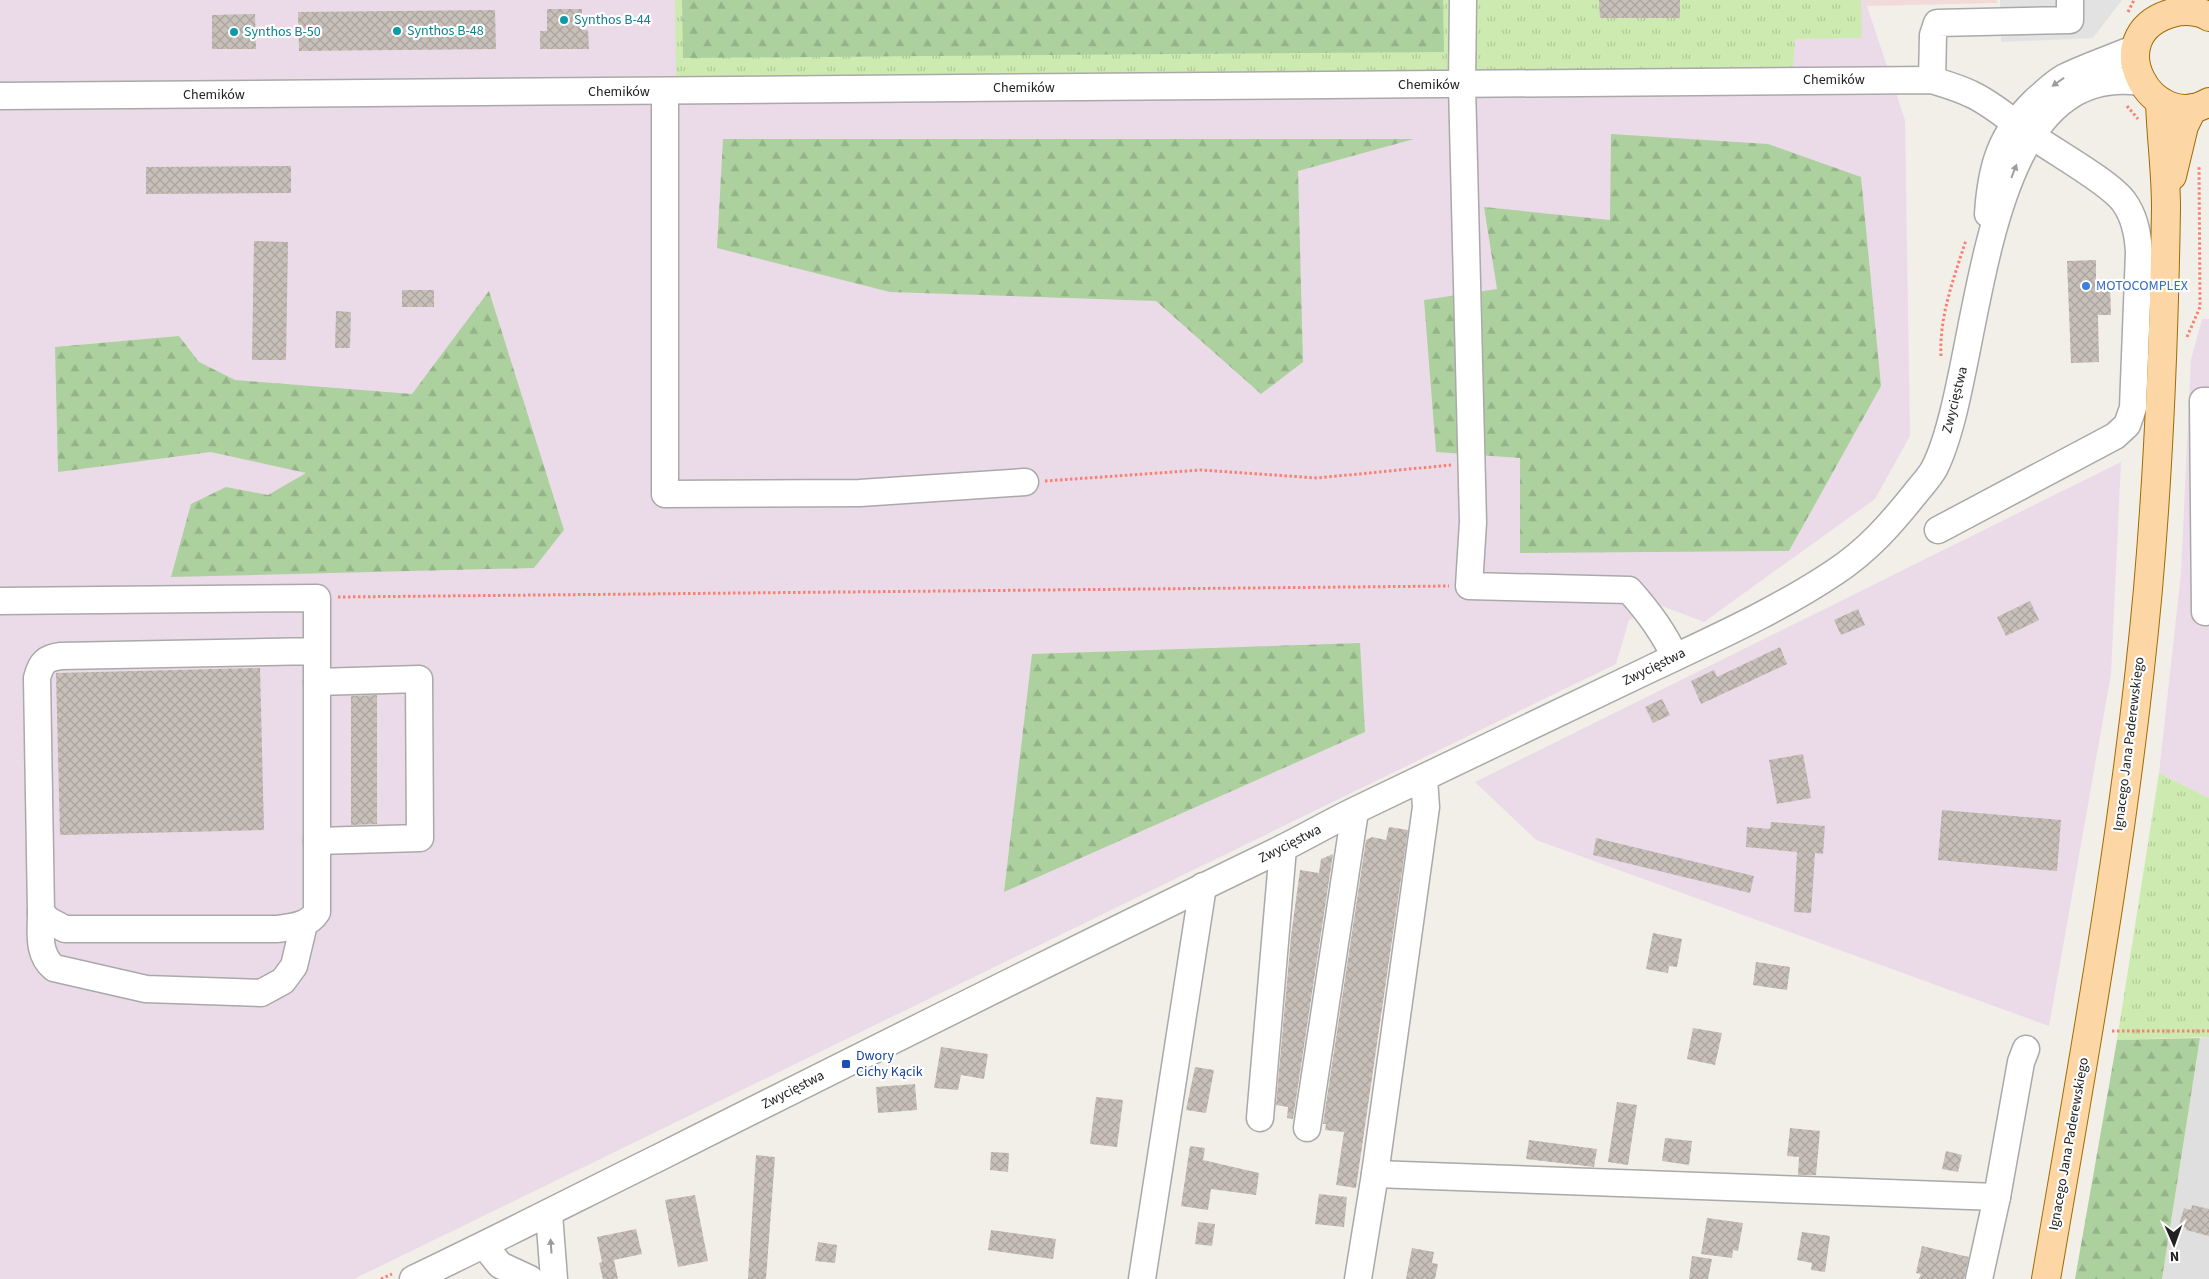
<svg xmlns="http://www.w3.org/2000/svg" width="2209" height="1279" font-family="'Source Sans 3',sans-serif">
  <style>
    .residential { fill: #e0dfdf }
    .commercial { fill: #f2dad9 }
    .industrial { fill: #ebdbe8 }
    .grass { fill: url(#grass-tufts) }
    .forest { fill: url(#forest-firs) }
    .parking { fill: #e2e2e2 }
    .building { fill: url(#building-cross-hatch) }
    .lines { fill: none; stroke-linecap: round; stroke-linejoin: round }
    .minor-casing { stroke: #a9a9a9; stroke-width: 29 }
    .major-casing { stroke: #a06b00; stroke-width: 30 }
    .path { stroke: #fa8072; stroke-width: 3; stroke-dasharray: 2.5 2.5; stroke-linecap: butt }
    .minor { stroke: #fff; stroke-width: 26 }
    .major { stroke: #fcd6a4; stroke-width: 28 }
    .oneway { fill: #9c9c9c }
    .culture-dot { fill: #0f9aa8; stroke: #fff; stroke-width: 2 }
    .shop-dot { fill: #3f7fe0; stroke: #fff; stroke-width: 2 }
    .transit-dot { fill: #1a4fb4; stroke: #fff; stroke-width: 2 }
    .labels { text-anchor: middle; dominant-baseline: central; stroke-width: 4.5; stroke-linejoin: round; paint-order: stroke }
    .culture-label { font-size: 14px; fill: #0d838f; stroke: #fff; text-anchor: start }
    .street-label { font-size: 14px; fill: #222; stroke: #fff }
    .shop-label { font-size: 14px; fill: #366cbe; stroke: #fff; text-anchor: start }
    .transit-label { font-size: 14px; fill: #164399; stroke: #fff; text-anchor: start }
  </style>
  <defs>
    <pattern id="grass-tufts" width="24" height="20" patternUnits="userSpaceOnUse" patternTransform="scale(1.25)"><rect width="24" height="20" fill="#cdebb0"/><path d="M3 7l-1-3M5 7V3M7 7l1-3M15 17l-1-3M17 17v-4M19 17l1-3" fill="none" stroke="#b0c997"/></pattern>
    <pattern id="forest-firs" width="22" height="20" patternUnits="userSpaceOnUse" patternTransform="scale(1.25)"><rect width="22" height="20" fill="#add19e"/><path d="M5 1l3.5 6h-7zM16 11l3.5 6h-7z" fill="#95b388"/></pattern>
    <pattern id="building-cross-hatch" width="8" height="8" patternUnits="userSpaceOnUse" patternTransform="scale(1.25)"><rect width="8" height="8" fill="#c7bfb8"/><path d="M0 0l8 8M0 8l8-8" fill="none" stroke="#aba49e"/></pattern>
  </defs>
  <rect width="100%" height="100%" fill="#f2efe9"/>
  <path class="residential" d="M2209,1037v242h-47l38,-241z"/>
  <path class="commercial" d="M1867,0h130l1,3 -131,3z"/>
  <g class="industrial">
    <path d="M0,0h1867v6l38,114 5,316 -35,63 -171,123 -42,-16 -33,14 -13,44 -1262,615h-354z"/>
    <path d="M2202,319h7v479l-50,-25 22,-200 10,-213z"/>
    <path d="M2121,462l-10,212 -62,352 -513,-186 -61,-58z"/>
  </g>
  <g class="grass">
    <path d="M675,0h1186l1,38 -67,1 -2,30 -1117,10z"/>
    <path d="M2159,773l50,25v239l-92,3z"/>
  </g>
  <g class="forest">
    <path d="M682,0h761l1,52 -761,6z"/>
    <path d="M1611,134l157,10 93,33 20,209 -92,165 -269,2v-95l-84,-6 -12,-152 73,-11 -13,-82 126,13z"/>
    <path d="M723,139h691l-116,32 5,191 -42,32 -105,-93 -266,-9 -173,-44z"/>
    <path d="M489,291l75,239 -30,38 -363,9 20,-73 35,-17 42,8 38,-22 -95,-21 -153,20 -3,-125 124,-11 20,26 36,18 177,14z"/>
    <path d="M1360,643l5,89 -361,160 28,-238z"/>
    <path d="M2200,1038l-38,241h-87l42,-239z"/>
  </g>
  <path class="parking" d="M2000,0h122l-29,38 -92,4z"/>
  <g class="building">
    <path d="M1599,0h81v18h-80z"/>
    <path d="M547,9h35v21h6l1,19h-49v-18h7z"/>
    <path d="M495,10l1,39 -197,2 -1,-39z"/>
    <path d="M255,14l1,35h-44v-34z"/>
    <path d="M291,166v27l-145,1v-27z"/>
    <path d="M254,241l34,1 -2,118h-34z"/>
    <path d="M2096,260v24l14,-1 1,32h-13l1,47 -28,1 -4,-102z"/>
    <rect x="402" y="290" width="32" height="17"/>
    <path d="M336,311l15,1 -1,36h-15z"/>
    <path d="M2030,601l9,19 -33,16 -9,-19z"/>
    <path d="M1858,609l7,16 -24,10 -7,-15z"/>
    <path d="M1780,647l7,17 -86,40 -10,-23 23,-11 3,7z"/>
    <path d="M260,668l4,162 -204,5 -4,-162z"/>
    <path d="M377,695v129l-26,1v-129z"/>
    <path d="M1662,699l8,16 -17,8 -8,-16z"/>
    <path d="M1803,754l8,44 -34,6 -8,-44z"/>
    <path d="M1942,810l119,10 -4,51 -119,-11z"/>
    <path d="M1771,822l54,4 -2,28 -8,-1 -4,60 -17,-1 3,-60 -51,-5 1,-20 23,2z"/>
    <path d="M1389,827l19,3 -52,358 -20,-3 8,-53 -19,-2 1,-6h-3l43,-284 6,-3 14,3z"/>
    <path d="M1596,838l158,38 -4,17 -157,-38z"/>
    <path d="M1333,854l-40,265 -6,-1 1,-11 -12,-2 15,-169 9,-66 19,3 2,-14z"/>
    <path d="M1653,933l29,6 -5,28 -8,-1 -1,7 -22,-4z"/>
    <path d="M1756,962l34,5 -3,23 -34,-5z"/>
    <path d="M1693,1028l29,5 -7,32 -28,-6z"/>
    <path d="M941,1047l47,7 -4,25 -23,-4 -3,15 -24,-2z"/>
    <path d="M1195,1067l19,3 -8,43 -20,-3z"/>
    <path d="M915,1084l2,26 -39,3 -2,-26z"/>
    <path d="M1096,1097l27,3 -6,47 -27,-3z"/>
    <path d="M1617,1102l20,3 -9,60 -20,-3z"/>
    <path d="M1790,1128l30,3 -4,44h-18l1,-18 -12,-1z"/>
    <path d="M1665,1138l27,3 -3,24 -27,-4z"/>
    <path d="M1529,1140l68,9 -3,18 -68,-8z"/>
    <path d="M1190,1146l15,2 -2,12 56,13 -3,22 -45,-6 -3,21 -27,-4z"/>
    <path d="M1946,1151l16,4 -4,17 -16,-3z"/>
    <path d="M991,1152l18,1 -1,19 -18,-2z"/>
    <path d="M756,1155l19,2 -9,122h-18z"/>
    <path d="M1319,1194l28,3 -3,30 -29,-3z"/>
    <path d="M695,1195l13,66 -30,6 -13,-67z"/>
    <path d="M2192,1205l17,4v27l-23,-6v-2l-7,-2 5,-18 7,2z"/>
    <path d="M1707,1218l36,5 -5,28 -5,-1 -1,8 -31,-4z"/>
    <path d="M1198,1222l17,2 -3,22 -17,-2z"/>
    <path d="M636,1229l6,25 -28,6 4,19h-15l-4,-16 3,-1 -5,-25z"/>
    <path d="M991,1230l65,9 -3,20 -65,-9z"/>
    <path d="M1802,1232l28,4 -5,36 -14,-2 1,-7 -15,-3z"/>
    <path d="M818,1242l19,3 -2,18 -20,-2z"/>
    <path d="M1922,1246l47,11 -5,22h-45l2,-5 -5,-1z"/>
    <path d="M1412,1248l22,4 -2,11 6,1 -3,15h-29z"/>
    <path d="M1692,1256l20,3 -4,20h-19z"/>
  </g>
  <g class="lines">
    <defs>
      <g id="minor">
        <path d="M1463,0l-1,85 11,437 -4,64 160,4c18,20 35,43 46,67"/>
        <path d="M1932,80l1,-45 4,-12 133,-3v-20"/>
        <path d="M665,91v403l195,-1 165,-11"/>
        <path d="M0,96l1932,-16c13,4 27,8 39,14 24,11 42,29 63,43 21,15 77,46 90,65 11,15 14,32 15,50l-6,156 -6,17 -12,11 -177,94"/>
        <path d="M1988,214c3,-47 12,-79 47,-113 9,-8 19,-18 30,-24 23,-11 47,-19 71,-29"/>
        <path d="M0,601l317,-3v314c-9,14 -25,15 -40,17h-212l-17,-9 -7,-8 -4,-234c4,-15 8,-20 24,-22l256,-5"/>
        <path d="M2205,612l-2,-211h6"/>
        <path d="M317,682l102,-3 1,159 -103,3"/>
        <path d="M41,912c0,20 -4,42 13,56l92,21 115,4 22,-12 11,-15 10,-42"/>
        <path d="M1260,1118l23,-270"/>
        <path d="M1307,1128l48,-317"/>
        <path d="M1375,1174l622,23"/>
        <path d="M549,1214l5,65"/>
        <path d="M484,1245l16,20 30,14"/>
        <path d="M413,1279c84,-40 166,-82 249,-123 205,-103 410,-206 617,-306 26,-13 52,-28 79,-41 96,-46 193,-92 290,-139 63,-30 129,-59 187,-98 32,-21 55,-47 79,-77 6,-8 15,-17 20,-26 51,-99 38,-410 206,-387"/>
        <path d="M1142,1279l61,-393"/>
        <path d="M1358,1279l17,-105 51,-367 -2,-28"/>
        <path d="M1979,1279l18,-82 24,-135 5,-13"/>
      </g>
      <g id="major">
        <path d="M2209,17c-10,-7 -26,-7 -37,-4 -76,22 -20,123 37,89"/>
        <path d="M2172,176l12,-50 9,-18"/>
        <path d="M2046,1279c39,-229 81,-458 102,-690 11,-126 16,-255 18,-381 0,-36 -5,-72 -6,-107"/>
      </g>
    </defs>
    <use href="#minor" class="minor-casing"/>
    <use href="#major" class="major-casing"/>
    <g class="path">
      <path d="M2128,12l6,-12"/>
      <path d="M2127,106l11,13"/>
      <path d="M2187,337l13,-30 -1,-141"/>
      <path d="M1941,356c-2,-40 13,-78 25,-116"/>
      <path d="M1045,481l156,-11 116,8 134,-13"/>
      <path d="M338,597l1111,-11"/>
      <path d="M2112,1031h97"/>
      <path d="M381,1279l11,-5"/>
    </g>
    <use href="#minor" class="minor"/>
    <use href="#major" class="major"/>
  </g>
  <defs><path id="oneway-solid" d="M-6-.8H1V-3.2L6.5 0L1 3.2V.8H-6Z" transform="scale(1.25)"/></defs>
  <g class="oneway">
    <use href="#oneway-solid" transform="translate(2058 82) rotate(145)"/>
    <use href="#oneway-solid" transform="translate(2014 171) rotate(-69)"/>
    <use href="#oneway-solid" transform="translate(551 1246) rotate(-94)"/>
  </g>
  <g class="culture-dot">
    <circle cx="564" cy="20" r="5"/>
    <circle cx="397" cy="31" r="5"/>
    <circle cx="234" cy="32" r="5"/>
  </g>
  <circle class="shop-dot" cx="2086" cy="286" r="5"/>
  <rect class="transit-dot" x="841" y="1059" width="10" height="10" rx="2.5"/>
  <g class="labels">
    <g class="culture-label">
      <text x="574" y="20">Synthos B-44</text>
      <text x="407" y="31">Synthos B-48</text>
      <text x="244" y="32">Synthos B-50</text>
    </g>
    <g class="street-label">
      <text x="1834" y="80">Chemików</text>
      <text x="1429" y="85">Chemików</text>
      <text x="1024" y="88">Chemików</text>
      <text x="619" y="92">Chemików</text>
      <text x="214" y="95">Chemików</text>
      <text transform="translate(1955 400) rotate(-76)">Zwycięstwa</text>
      <text transform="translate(1654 667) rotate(-26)">Zwycięstwa</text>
      <text transform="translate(2129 744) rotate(-83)">Ignacego Jana Paderewskiego</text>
      <text transform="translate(1290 844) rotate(-27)">Zwycięstwa</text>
      <text transform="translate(793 1090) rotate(-27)">Zwycięstwa</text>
      <text transform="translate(2069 1144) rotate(-80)">Ignacego Jana Paderewskiego</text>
    </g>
    <g class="shop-label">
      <text x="2096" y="286">MOTOCOMPLEX</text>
    </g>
    <g class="transit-label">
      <text x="856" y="1056">Dwory<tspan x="856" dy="16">Cichy Kącik</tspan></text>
    </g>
  </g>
  <g transform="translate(2174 1244) rotate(178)" stroke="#ffffff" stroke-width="4" paint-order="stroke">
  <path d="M0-4L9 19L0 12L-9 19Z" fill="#222222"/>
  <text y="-8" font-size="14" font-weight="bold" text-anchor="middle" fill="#222222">N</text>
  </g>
</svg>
